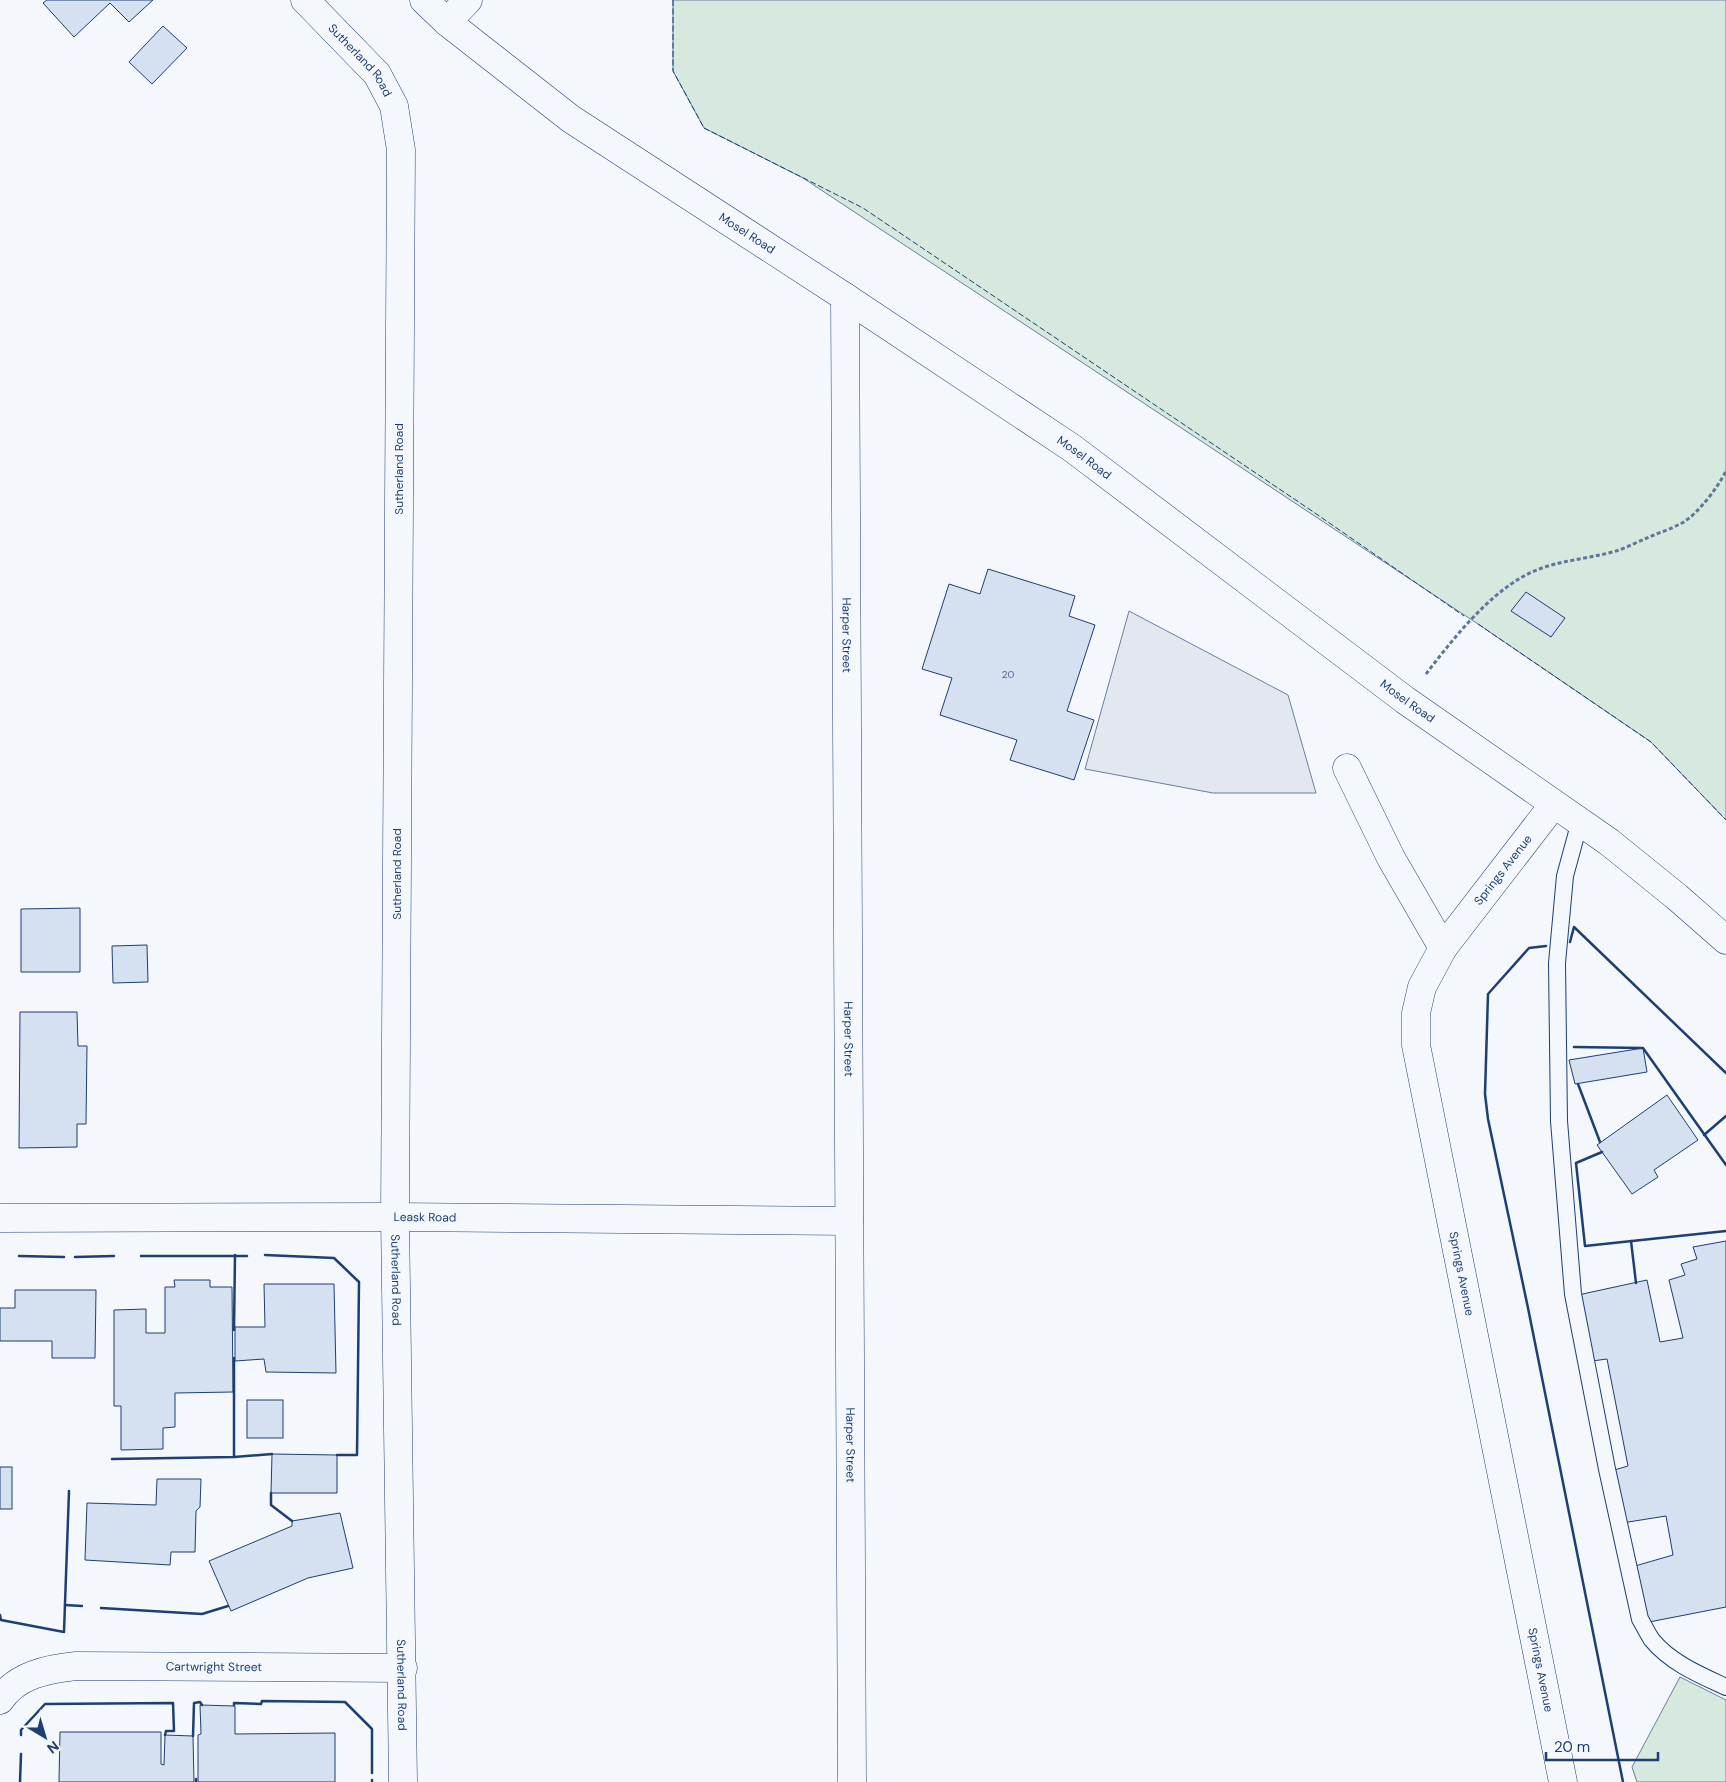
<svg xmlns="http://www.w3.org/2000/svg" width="1726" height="1782" font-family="'DM Sans',sans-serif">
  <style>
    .green { fill: #d7e8df; stroke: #687fa3 }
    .parking { fill: #e3e8f0; stroke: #687fa3 }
    .building { fill: #d5e0f0; stroke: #1d3f73 }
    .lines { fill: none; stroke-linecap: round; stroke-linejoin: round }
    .service-casing { stroke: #1d3f73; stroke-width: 18 }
    .minor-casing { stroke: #1d3f73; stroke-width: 29 }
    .tertiary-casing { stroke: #1d3f73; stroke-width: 29 }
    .path { stroke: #5e769c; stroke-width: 3; stroke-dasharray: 4 2.5; stroke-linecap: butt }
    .service { stroke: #f4f7fb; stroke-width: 16 }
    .minor { stroke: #f4f7fb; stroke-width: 28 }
    .tertiary { stroke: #f4f7fb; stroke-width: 28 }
    .fence { stroke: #1d3f73; stroke-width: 1; stroke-dasharray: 6 2.5; stroke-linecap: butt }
    .wall { stroke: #1d3f73; stroke-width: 2.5 }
    .labels { text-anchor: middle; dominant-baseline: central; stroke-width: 4; stroke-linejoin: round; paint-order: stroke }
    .number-label { font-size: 10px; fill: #4b6792 }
    .street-label { font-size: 12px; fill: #1d3f73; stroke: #f4f7fb }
  </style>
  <rect width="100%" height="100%" fill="#f4f7fb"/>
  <g class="green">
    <path d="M673,0h1053v820l-75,-78 -173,-118 -675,-446 -99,-50 -31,-57z"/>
    <path d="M1680,1677l46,23v82h-89l-5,-15z"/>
  </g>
  <path class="parking" d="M1129,611l159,84 28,98h-103l-128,-24z"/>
  <g class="building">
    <path d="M47,0h106l-24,22 -19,-19 -36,34 -31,-34z"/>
    <path d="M163,26l24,22 -35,36 -23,-22z"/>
    <path d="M988,569l87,27 -6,20 26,9 -28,86 27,9 -20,60 -64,-20 7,-20 -77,-25 12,-37 -30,-9 27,-85 31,10z"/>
    <path d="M1526,592l39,26 -14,19 -40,-26z"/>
    <path d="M80,908v64h-59v-63z"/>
    <path d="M147,945l1,37 -35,1 -1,-37z"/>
    <path d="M20,1012h57l1,34h9l-1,78h-9v23l-58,1z"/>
    <path d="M1643,1048l4,24 -72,12 -6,-24z"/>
    <path d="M1667,1095l31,45 -44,30 4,7 -26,17 -35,-49z"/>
    <path d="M1726,1241v366l-82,16 -9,-57 38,-11 -7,-39 -44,7 -11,-52 17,-5 -21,-107 -15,2 -14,-66 69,-15 13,62 23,-4 -14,-58 16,-5 -4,-11 16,-5 -4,-12z"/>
    <path d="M174,1280h36v7h22l1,105 -58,1v34l-12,1v21l-42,1v-44h-7v-96l32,-1v24h19v-46h10z"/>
    <path d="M264,1284h70l2,89 -70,-1 -2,-13 -29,2v-34h30z"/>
    <path d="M15,1290h81l-1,68h-43v-17h-52v-33h15z"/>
    <rect x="247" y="1400" width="36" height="38"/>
    <path d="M272,1454l65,1v38h-66z"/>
    <rect x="0" y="1467" width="12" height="42"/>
    <path d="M157,1479h44l-1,28 -4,4 -1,41h-24l-1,13 -85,-5 2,-57 69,2z"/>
    <path d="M340,1513l13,55 -45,10 -77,33 -22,-50 83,-35v-5z"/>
    <path d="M200,1705l35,1v28l100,-1v49h-137v-47l3,-1z"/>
    <path d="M60,1732h101v32l3,1 1,-30 28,1 1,46h-135z"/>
  </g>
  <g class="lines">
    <defs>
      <path id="service" d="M1580,821l-15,55 -8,87 2,158 14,173 34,175 33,150c4,7 8,15 12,21 19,23 48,35 74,47"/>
      <g id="minor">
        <path id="s1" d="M305,0l72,74 17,32 7,44 -6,1067 8,565"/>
        <path d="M447,22l21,-22"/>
        <path id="s2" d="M845,297l7,1485"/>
        <path d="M1347,768l44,90 52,90"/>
        <path id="s3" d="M1554,804l-111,144 -21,39 -6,26v32l147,737"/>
        <path id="s4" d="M0,1218l395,-1 454,4"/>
        <path id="s5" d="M0,1700c17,-25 47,-31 76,-34l327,2"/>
      </g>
      <g id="tertiary">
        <path id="s6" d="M424,0l23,22 124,97 274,178 227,151 333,252 204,142 68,55 49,43"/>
      </g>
    </defs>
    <use href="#service" class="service-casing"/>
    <use href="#minor" class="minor-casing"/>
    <use href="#tertiary" class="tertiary-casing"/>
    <path class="path" d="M1426,674c26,-34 61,-78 98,-98 29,-16 61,-16 92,-25 10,-3 21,-9 31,-13 11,-5 24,-9 35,-15 16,-9 36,-36 44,-52"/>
    <use href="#service" class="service"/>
    <use href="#minor" class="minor"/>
    <use href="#tertiary" class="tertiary"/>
    <g class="fence">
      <path d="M673,0v71l31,57 159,80 449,303 152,105"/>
      <path d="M1478,624l173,118 75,78"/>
    </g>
    <g class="wall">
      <path d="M1570,942l4,-15 152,146"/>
      <path d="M1546,946l-17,2 -41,46 -3,100 3,25 40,189 95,474"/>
      <path d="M1574,1047l69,1 83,117"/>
      <path d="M1578,1084l22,58"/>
      <path d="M1704,1135l22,-19"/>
      <path d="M1602,1152l-26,11 9,83 141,-15"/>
      <path d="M1631,1241l5,42"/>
      <path d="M265,1255l69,3 25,24 -2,173h-20"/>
      <path d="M19,1256l45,1"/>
      <path d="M141,1256h106"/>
      <path d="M75,1257l39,-1"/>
      <path d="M234,1330l1,-75"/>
      <path d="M234,1457v-99"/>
      <path d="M112,1459l122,-2 38,-3"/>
      <path d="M271,1493v12l21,16"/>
      <path d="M65,1605l17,1"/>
      <path d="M101,1608l101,6 26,-8"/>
      <path d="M0,1615l1,5 63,12 5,-141"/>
      <path d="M234,1705v-2l27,1 1,-3 83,1 27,27v44"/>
      <path d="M21,1735v-5l24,-26 128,-1 1,28h-8l-1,4"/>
      <path d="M193,1736l1,-33 6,-1 2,3"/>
      <path d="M196,1779v3"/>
      <path d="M20,1782l1,-28"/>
      <path d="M372,1782v-2"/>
    </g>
  </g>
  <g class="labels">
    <g class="number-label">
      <text x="1008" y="674">20</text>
    </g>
    <g class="street-label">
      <text stroke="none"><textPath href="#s1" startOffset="82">Sutherland Road</textPath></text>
      <text stroke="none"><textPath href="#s6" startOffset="399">Mosel Road</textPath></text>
      <text stroke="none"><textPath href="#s6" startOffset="804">Mosel Road</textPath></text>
      <text transform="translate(399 469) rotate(-90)">Sutherland Road</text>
      <text stroke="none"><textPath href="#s2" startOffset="338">Harper Street</textPath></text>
      <text stroke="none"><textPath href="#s6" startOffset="1209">Mosel Road</textPath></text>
      <text transform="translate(1503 870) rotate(-52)">Springs Avenue</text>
      <text transform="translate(397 874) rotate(-90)">Sutherland Road</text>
      <text stroke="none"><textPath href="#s2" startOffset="742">Harper Street</textPath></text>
      <text stroke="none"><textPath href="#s4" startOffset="425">Leask Road</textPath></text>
      <text stroke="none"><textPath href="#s3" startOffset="518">Springs Avenue</textPath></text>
      <text stroke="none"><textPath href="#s1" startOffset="1314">Sutherland Road</textPath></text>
      <text stroke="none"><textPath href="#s2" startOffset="1148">Harper Street</textPath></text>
      <text stroke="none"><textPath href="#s5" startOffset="224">Cartwright Street</textPath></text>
      <text stroke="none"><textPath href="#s3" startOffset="922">Springs Avenue</textPath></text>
      <text stroke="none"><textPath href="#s1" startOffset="1719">Sutherland Road</textPath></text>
    </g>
  </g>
  <g transform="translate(45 1737) rotate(142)" stroke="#f4f7fb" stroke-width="4" paint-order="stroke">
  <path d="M0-4L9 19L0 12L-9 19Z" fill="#1d3f73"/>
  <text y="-8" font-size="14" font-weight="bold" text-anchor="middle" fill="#1d3f73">N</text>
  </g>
  <path d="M1546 1752v8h112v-8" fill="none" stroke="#1d3f73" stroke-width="2.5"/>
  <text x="1554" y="1752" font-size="15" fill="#1d3f73" stroke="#f4f7fb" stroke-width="4" paint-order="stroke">20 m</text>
</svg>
